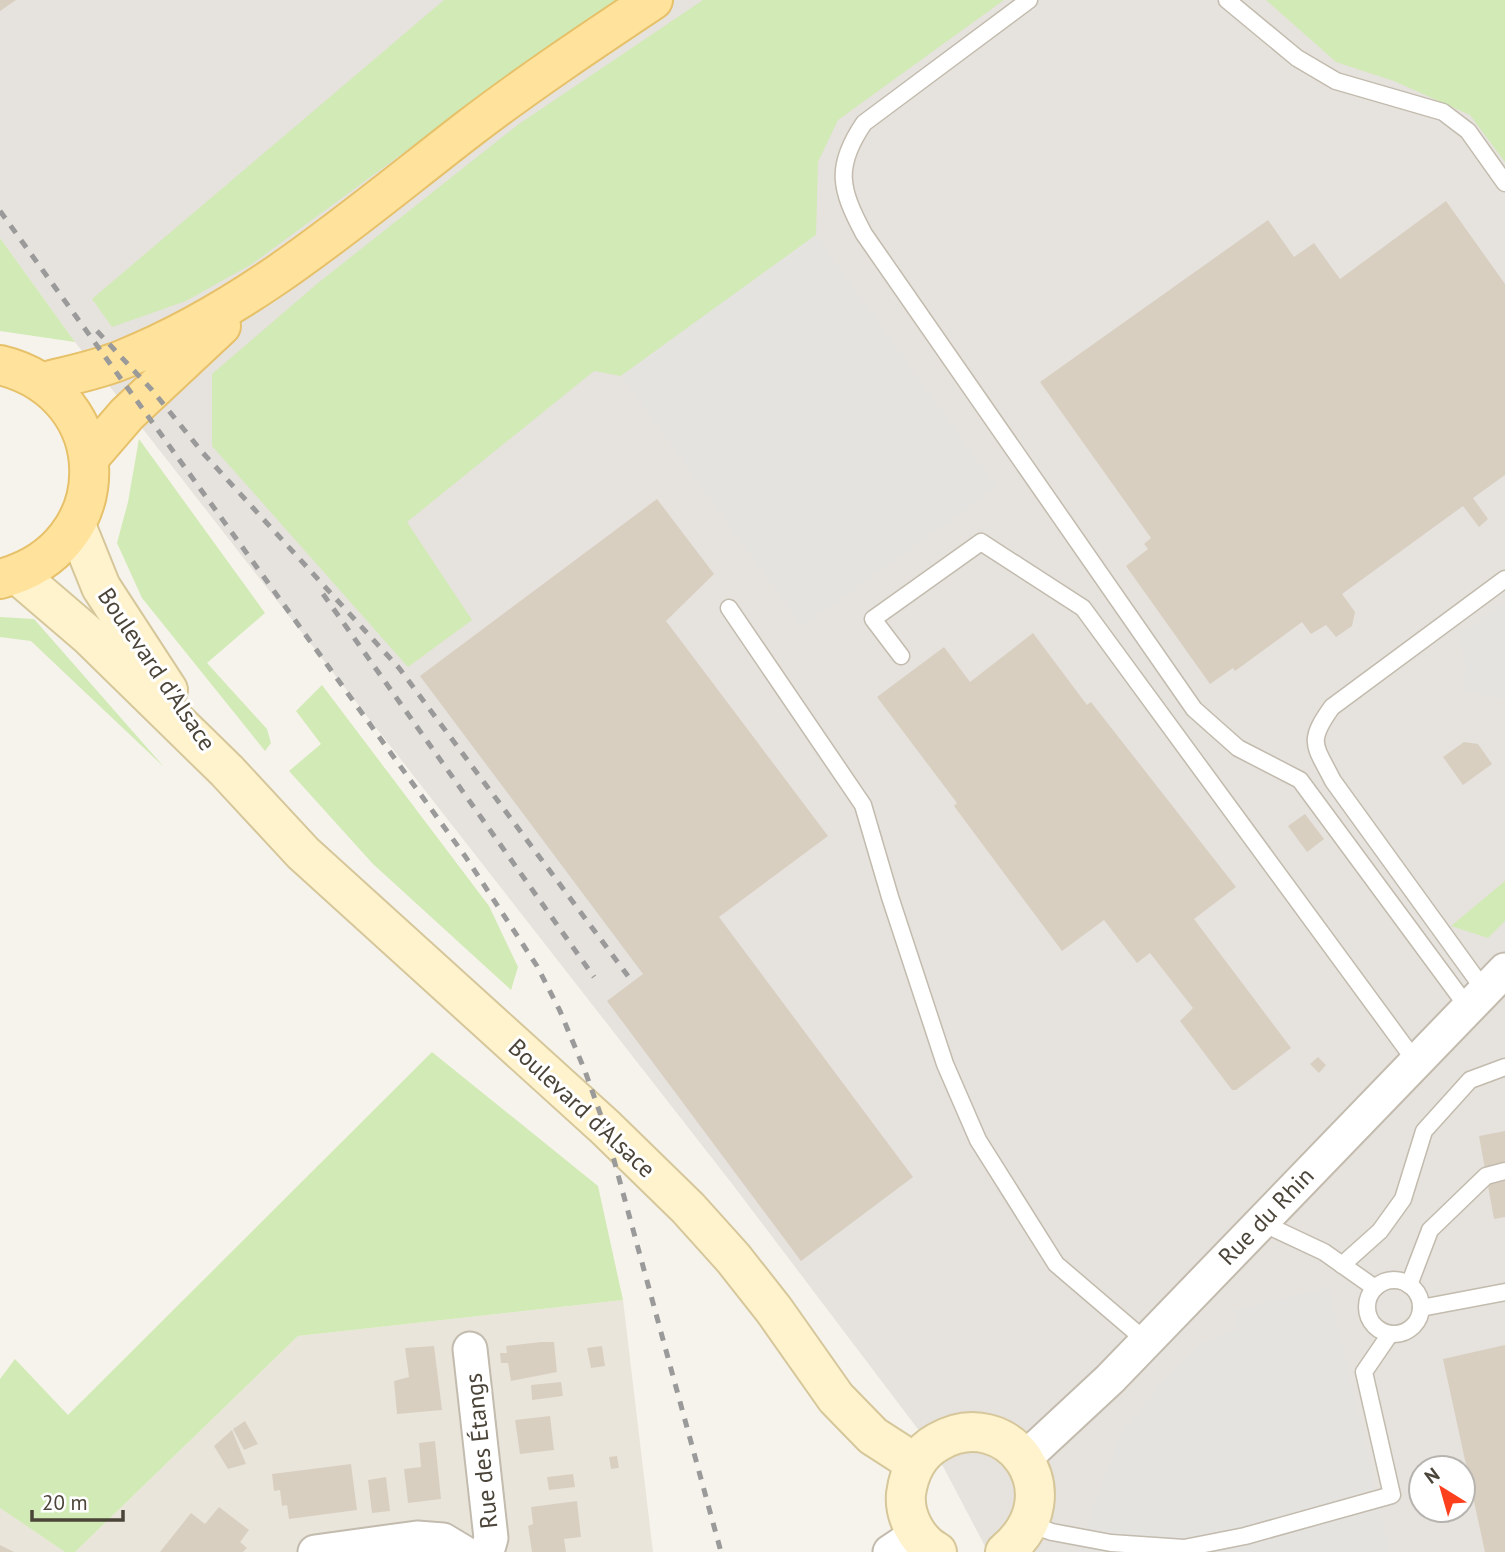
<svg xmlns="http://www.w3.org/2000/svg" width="1505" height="1552" font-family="'PT Sans',sans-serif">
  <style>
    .residential { fill: #eae5da }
    .industrial { fill: #e6e2dd; fill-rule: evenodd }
    .green { fill: #d2eab5 }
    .parking { fill: #e5e3e0 }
    .building { fill: #d8cfc1 }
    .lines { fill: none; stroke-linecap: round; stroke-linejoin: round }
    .service-casing { stroke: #c2bbae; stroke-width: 19 }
    .minor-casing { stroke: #c2bbae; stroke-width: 37 }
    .secondary-casing { stroke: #d6c79b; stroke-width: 42 }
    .primary-casing { stroke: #e6c16a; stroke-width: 42 }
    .service { stroke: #fff; stroke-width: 16 }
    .minor { stroke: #fff; stroke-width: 33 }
    .secondary { stroke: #fff3cd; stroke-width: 38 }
    .primary { stroke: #ffe39c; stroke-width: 38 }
    .rail { stroke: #9a9a9a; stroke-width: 5; stroke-dasharray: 9 9; stroke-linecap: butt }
    .labels { text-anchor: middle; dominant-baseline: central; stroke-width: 6; stroke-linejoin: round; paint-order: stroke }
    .street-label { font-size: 24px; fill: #4b4439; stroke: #fff }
  </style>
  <rect width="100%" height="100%" fill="#f6f3ec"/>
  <g class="residential">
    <path d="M623,1300l30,252h-578l223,-216z"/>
    <path d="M0,1508l65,44h-65z"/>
  </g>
  <path class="industrial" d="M0,0h1505v1552h-517l-52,-99 -203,-268 -658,-843 -75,-104zM1421,1468h42v42h-42z"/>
  <g class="green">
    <path d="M444,0h175l-160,112 -207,152 -66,37 -74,26 -20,-28z"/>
    <path d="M703,0h301l-166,120 -20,42 -2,73 -195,141 -27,-5 -187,151 65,98 -64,47 -196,-221v-72l106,-91 201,-159z"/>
    <path d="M1266,0h239v162l-35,-47 -76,-34 -58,-19z"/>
    <path d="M0,238l75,104 -75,-11z"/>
    <path d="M139,439l126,174 -58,50 60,66 4,14 -6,8 -123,-153 -25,-55 11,-41z"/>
    <path d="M0,617l34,2 130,148 -133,-126 -31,-4z"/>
    <path d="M322,685l167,221 29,61 -7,23 -138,-126 -84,-93 32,-27 -25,-33z"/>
    <path d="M1505,881v40l-17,17 -37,-12z"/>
    <path d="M432,1052l166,134 25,114 -325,36 -223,216h-10l-65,-44v-129l15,-20 53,56z"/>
  </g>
  <g class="parking">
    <path d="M816,235l181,252 -195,140 -181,-251z"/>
    <path d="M1505,602v97l-43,-8 4,-26 -9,-29z"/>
    <path d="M1329,1287l61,265h-313l42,-115 44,-57 43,-40 31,-10 -3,-20z"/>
  </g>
  <g class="building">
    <path d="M0,0h16l-16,11z"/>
    <path d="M1446,201l59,83v191l-32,23 15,21 -9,8 -16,-21 -121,88 13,18 -3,14 -16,11 -10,-12 -15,9 -9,-12 -67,49 -2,-3 -23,16 -84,-118 22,-17 -4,-5 7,-6 -111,-156 228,-162 26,37 20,-14 26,36z"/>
    <path d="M657,499l57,75 -48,47 162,215 -109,81 194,260 -112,84 -194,-260 36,-27 -223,-298z"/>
    <path d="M1033,633l54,72 4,-3 145,185 -42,32 97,129 -55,42h-4l-52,-69 13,-13 -43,-55 -13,10 -33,-43 -42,31 -108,-145 3,-3 -80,-106 67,-50 26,35z"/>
    <path d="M1464,742l14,2 14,20 -29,21 -20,-28z"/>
    <path d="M1305,814l19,25 -17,13 -19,-26z"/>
    <path d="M1318,1057l8,8 -7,8 -9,-9z"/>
    <path d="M1505,1131v86l-11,2 -15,-83z"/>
    <path d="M541,1342h13l3,30 -46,9 -3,-18h-7l-1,-10h7l-1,-7z"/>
    <path d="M1505,1345v207h-20l-42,-193z"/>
    <path d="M434,1346l8,64 -45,4 -3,-33 15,-4 -4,-29z"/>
    <path d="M602,1346l3,20 -14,2 -4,-20z"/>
    <path d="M561,1382l2,14 -31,4 -1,-15z"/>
    <path d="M550,1416l4,34 -34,4 -5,-34z"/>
    <path d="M245,1421l13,23 -14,6 -11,-21z"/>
    <path d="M232,1430l14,34 -18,5 -14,-23z"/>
    <path d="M435,1441l6,58 -33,4 -4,-34 17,-2 -2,-24z"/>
    <path d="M617,1456l2,12 -8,1 -2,-12z"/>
    <path d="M351,1464l6,46 -68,9 -2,-14 -5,1 -2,-16 -6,1 -2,-17z"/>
    <path d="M573,1474l2,13 -26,3 -2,-13z"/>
    <path d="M386,1477l4,34 -18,2 -4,-33z"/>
    <path d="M577,1501l4,36 -17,2 2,13h-34l-4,-26 5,-2 -2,-17z"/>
    <path d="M219,1507l30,23 -9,12 7,6 -4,4h-83l31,-39 14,11z"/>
    <path d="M0,1545l14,7h-14z"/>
  </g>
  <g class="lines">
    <defs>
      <g id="service">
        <path d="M1029,0l-165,123c-30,44 -24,66 0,111l330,475 44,39 62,32 169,229"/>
        <path d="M1227,0l70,58 39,23 107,31 25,19 37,52"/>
        <path d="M729,608l134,197 27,92 55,167 33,76 78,124 90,77"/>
        <path d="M901,656l-28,-37 108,-77 102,66 333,454"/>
        <path d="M1485,991l-152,-210c-18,-36 -27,-38 -1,-74l173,-128"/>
        <path d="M1260,1222l64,30 51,36"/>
        <path d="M1342,1265l38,-34 23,-32 21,-68 46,-51 35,-13"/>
        <circle cx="1394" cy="1307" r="27"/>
        <path d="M1409,1285l21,-55 56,-54 19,-5"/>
        <path d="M1421,1308l84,-16"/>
        <path d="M1030,1524l22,8 59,11 73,5 61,-12 147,-41 -28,-123 26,-38"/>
      </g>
      <g id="minor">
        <path d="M470,1349l21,189 -4,14"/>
        <path d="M1024,1459l86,-80 395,-409"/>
        <path d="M315,1552l102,-14 26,2 20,12"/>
        <path d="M890,1552l27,-18"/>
      </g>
      <g id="secondary">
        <path d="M76,525l25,62 67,103"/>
        <path d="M18,575l70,60 139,136 76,82 302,274 83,81 45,50 41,52 62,88 37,38 42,27"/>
        <path d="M937,1552c-20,-11 -33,-36 -31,-58 3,-22 12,-41 32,-52 69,-40 138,51 67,110"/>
      </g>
      <g id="primary">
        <path d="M0,365c119,29 119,184 0,214"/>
        <path d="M43,382c27,-7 55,-12 81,-23 129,-52 234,-145 343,-229 60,-46 123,-88 186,-130"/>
        <path d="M89,458l38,-44 94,-88"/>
      </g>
    </defs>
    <use href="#service" class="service-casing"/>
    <use href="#minor" class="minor-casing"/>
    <use href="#secondary" class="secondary-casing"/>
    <use href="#primary" class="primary-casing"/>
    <use href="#service" class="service"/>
    <use href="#minor" class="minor"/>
    <use href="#secondary" class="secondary"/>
    <use href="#primary" class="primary"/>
    <g class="rail">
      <path d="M0,211l465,645 72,110 23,45 25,60 20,56 116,425"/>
      <path d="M97,331l55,59 51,63 196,215 229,308"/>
      <path d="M323,594l271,383"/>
    </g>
  </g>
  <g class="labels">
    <g class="street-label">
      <text transform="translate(157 669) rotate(56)">Boulevard d'Alsace</text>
      <text transform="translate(582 1108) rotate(43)">Boulevard d'Alsace</text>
      <text transform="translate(1266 1216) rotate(-46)">Rue du Rhin</text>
      <text transform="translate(481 1451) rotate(-96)">Rue des Étangs</text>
    </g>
  </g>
  <g transform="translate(1442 1489) rotate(323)"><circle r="33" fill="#ffffff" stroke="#b7b4b0" stroke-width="2"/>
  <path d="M0-5L12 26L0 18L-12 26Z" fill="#fc3f1d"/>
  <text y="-10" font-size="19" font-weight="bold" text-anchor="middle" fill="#4b4439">N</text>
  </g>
  <path d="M32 1510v10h91v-10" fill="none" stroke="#4b4439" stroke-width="3.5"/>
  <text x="42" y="1510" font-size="21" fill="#4b4439" stroke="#ffffff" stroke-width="5" paint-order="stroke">20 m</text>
</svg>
